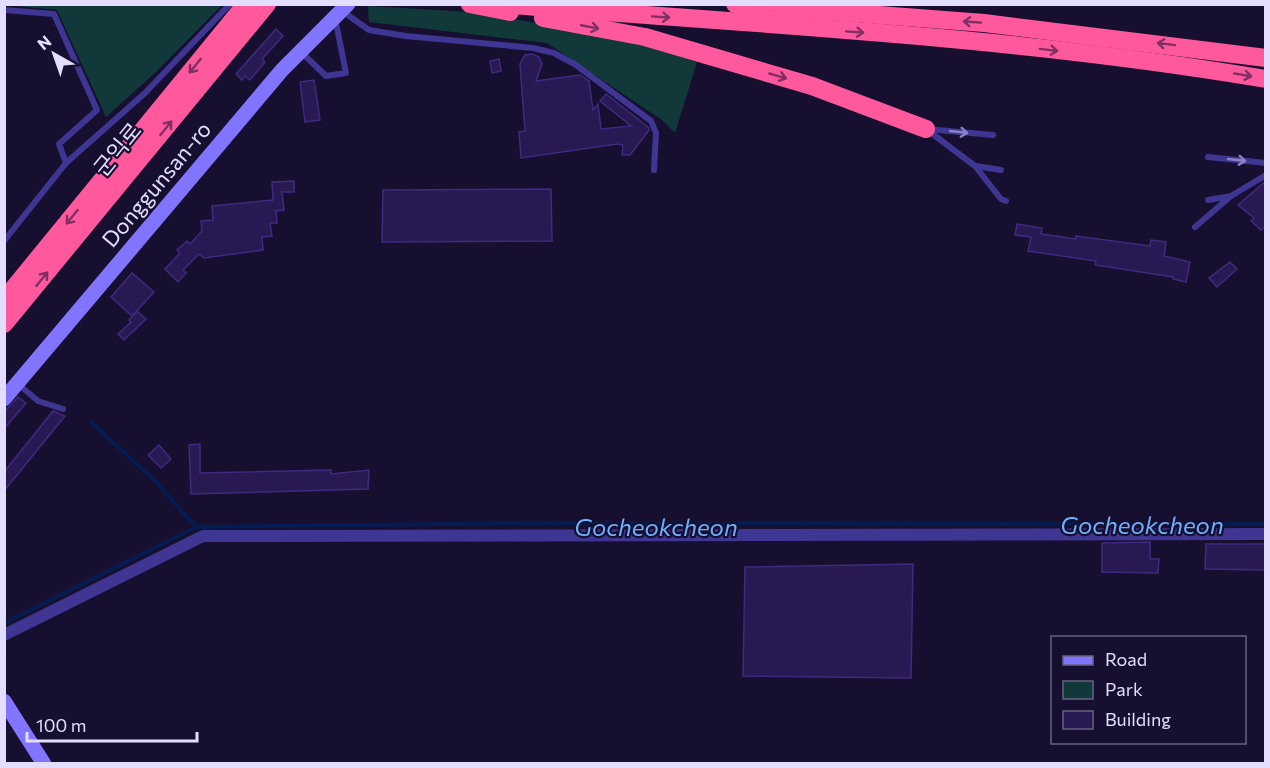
<svg xmlns="http://www.w3.org/2000/svg" width="1270" height="768" font-family="Commissioner,'Noto Sans KR',sans-serif">
  <style>
    .green { fill: #11393a }
    .lines { fill: none; stroke-linecap: round; stroke-linejoin: round }
    .stream { stroke: #051c52; stroke-width: 4 }
    .building { fill: #281952; stroke: #402981; stroke-width: 1.5 }
    .lane { stroke: #3f3593; stroke-width: 6 }
    .street { stroke: #3f3593; stroke-width: 12 }
    .secondary { stroke: #8174ff; stroke-width: 15 }
    .highway { stroke: #ff589d; stroke-width: 18 }
    .oneway { stroke: #7f3060 }
    .oneway2 { stroke: #8981c4 }
    .labels { text-anchor: middle; dominant-baseline: central; stroke-width: 4.5; stroke-linejoin: round; paint-order: stroke }
    .street-label { font-size: 22px; fill: #e3ddff; stroke: #170f2f }
    .water-label { font-size: 24px; font-style: italic; fill: #6bb1ff; stroke: #170f2f }
  </style>
  <rect width="100%" height="100%" fill="#170f2f"/>
  <g class="green">
    <path d="M5,5h217l-65,66 -51,46 -49,-107z"/>
    <path d="M368,6l103,6 154,26 72,24 -22,71 -13,-13 -115,-77 -178,-21z"/>
  </g>
  <g class="lines">
    <g class="stream">
      <path d="M91,422l65,60 40,45 326,-4 744,1"/>
      <path d="M4,623l192,-96"/>
    </g>
  </g>
  <g class="building">
    <path d="M276,29l7,7 -21,23 3,3 -15,18 -5,-4 -3,4 -6,-6z"/>
    <path d="M532,54l7,3 3,7 -6,17 44,-6 9,6 4,29 5,-6 3,25 30,-3 -31,-25 6,-7 42,33 1,3 -19,25h-8l1,-10 -6,-1 -96,14 -2,-26 6,-1 -5,-67 5,-9z"/>
    <path d="M499,59l2,12 -9,2 -2,-12z"/>
    <path d="M314,80l6,40 -15,2 -5,-40z"/>
    <path d="M294,181v11h-12l2,18 -8,1 1,12h-7l2,13 -10,1 1,13 -59,8 -5,-4 -16,16 3,3 -8,9 -13,-13 15,-16 -3,-3 10,-9 3,3 12,-13 -1,-10 12,-1 -1,-14 61,-6 -1,-18z"/>
    <path d="M1266,181v45l-5,4 -10,-9 3,-3 -16,-13z"/>
    <path d="M551,189l1,52 -170,1 1,-52z"/>
    <path d="M1017,224l25,4 -1,6 35,5v-3l74,10 1,-6 15,2 -2,14 26,6 -4,20 -13,-3v-2l-78,-12 1,-4 -68,-10 3,-14 -16,-2z"/>
    <path d="M1230,262l7,7 -20,18 -8,-9z"/>
    <path d="M132,273l22,19 -22,24 -21,-19z"/>
    <path d="M137,311l9,8 -22,21 -6,-6 13,-12 -2,-2z"/>
    <path d="M18,397l8,6 -22,26v-17z"/>
    <path d="M53,411l12,5 -61,75v-19z"/>
    <path d="M200,444v29l131,-3v4l38,-4 -1,19 -177,5 -2,-49z"/>
    <path d="M159,445l12,14 -10,9 -13,-13z"/>
    <path d="M1150,542v17h9l-1,14 -56,-1v-29z"/>
    <path d="M1206,544h60v26l-61,-1z"/>
    <path d="M913,564l-2,114 -168,-2 2,-109z"/>
  </g>
  <g class="lines">
    <g class="lane">
      <path d="M4,10l50,4 43,96 -38,34 7,19"/>
      <path d="M342,11l27,19 37,6 127,12 21,5 22,12 75,56 5,12 -2,37"/>
      <path d="M301,52l25,24 20,-3 -11,-55"/>
      <path d="M926,129l49,37 26,33 5,2"/>
      <path d="M927,129l66,6"/>
      <path d="M1208,157l58,6"/>
      <path d="M976,166l25,4"/>
      <path d="M1208,200l23,-4"/>
      <path d="M1195,227l36,-31 35,-21"/>
      <path d="M4,241l62,-78 79,-70 85,-89"/>
      <path d="M18,384l20,17 25,8"/>
    </g>
    <path class="street" d="M4,635l199,-99 1063,-2"/>
    <g class="secondary">
      <path d="M4,399l278,-329 66,-66"/>
      <path d="M4,701l40,63"/>
    </g>
    <g class="highway">
      <path d="M470,4l40,8"/>
      <path d="M498,4c256,20 514,32 768,75"/>
      <path d="M735,4l249,19 282,35"/>
      <path d="M543,18l102,19 167,49 114,43"/>
      <path d="M4,300l242,-296"/>
      <path d="M4,324l263,-320"/>
    </g>
  </g>
  <defs><path id="oneway-shaft" d="M-6 0H5M1.5-3L5.5 0L1.5 3" fill="none" stroke-width="1.6" stroke-linecap="round" stroke-linejoin="round" transform="scale(1.5)"/></defs>
  <g class="oneway">
    <use href="#oneway-shaft" transform="translate(661 17) rotate(4)"/>
    <use href="#oneway-shaft" transform="translate(972 22) rotate(-176)"/>
    <use href="#oneway-shaft" transform="translate(590 27) rotate(11)"/>
    <use href="#oneway-shaft" transform="translate(855 32) rotate(4)"/>
    <use href="#oneway-shaft" transform="translate(1166 44) rotate(-173)"/>
    <use href="#oneway-shaft" transform="translate(1049 50) rotate(7)"/>
    <use href="#oneway-shaft" transform="translate(195 66) rotate(129)"/>
    <use href="#oneway-shaft" transform="translate(1243 75) rotate(10)"/>
    <use href="#oneway-shaft" transform="translate(778 76) rotate(16)"/>
    <use href="#oneway-shaft" transform="translate(166 128) rotate(-51)"/>
    <use href="#oneway-shaft" transform="translate(72 217) rotate(129)"/>
    <use href="#oneway-shaft" transform="translate(42 279) rotate(-51)"/>
  </g>
  <g class="oneway2">
    <use href="#oneway-shaft" transform="translate(959 132) rotate(6)"/>
    <use href="#oneway-shaft" transform="translate(1237 160) rotate(6)"/>
  </g>
  <g class="labels">
    <g class="street-label">
      <text transform="translate(117 149) rotate(-51)">군익로</text>
      <text transform="translate(156 184) rotate(-50)">Donggunsan-ro</text>
    </g>
    <g class="water-label">
      <text x="1142" y="524">Gocheokcheon</text>
      <text x="656" y="526">Gocheokcheon</text>
    </g>
  </g>
  <rect width="1270" height="768" fill="none" stroke="#e3ddff" stroke-width="12"/>
  <rect x="1051" y="636" width="195" height="108" fill="#170f2f" stroke="#696182" stroke-width="1.5"/>
  <rect x="1063" y="656" width="30" height="9" fill="#8174ff" stroke="#696182" stroke-width="1.5"/>
  <text x="1105" y="666" font-size="18" fill="#e3ddff">Road</text>
  <rect x="1063" y="681" width="30" height="18" fill="#11393a" stroke="#696182" stroke-width="1.5"/>
  <text x="1105" y="696" font-size="18" fill="#e3ddff">Park</text>
  <rect x="1063" y="711" width="30" height="18" fill="#281952" stroke="#696182" stroke-width="1.5"/>
  <text x="1105" y="726" font-size="18" fill="#e3ddff">Building</text>
  <g transform="translate(54 54) rotate(320)" stroke="#170f2f" stroke-width="4.5" paint-order="stroke">
  <path d="M0-4.5L10 22L0 15L-10 22Z" fill="#e3ddff"/>
  <text y="-9" font-size="16" font-weight="bold" text-anchor="middle" fill="#e3ddff">N</text>
  </g>
  <path d="M27 732v9h170v-9" fill="none" stroke="#e3ddff" stroke-width="3"/>
  <text x="36" y="732" font-size="18" fill="#e3ddff" stroke="#170f2f" stroke-width="4.5" paint-order="stroke">100 m</text>
</svg>
